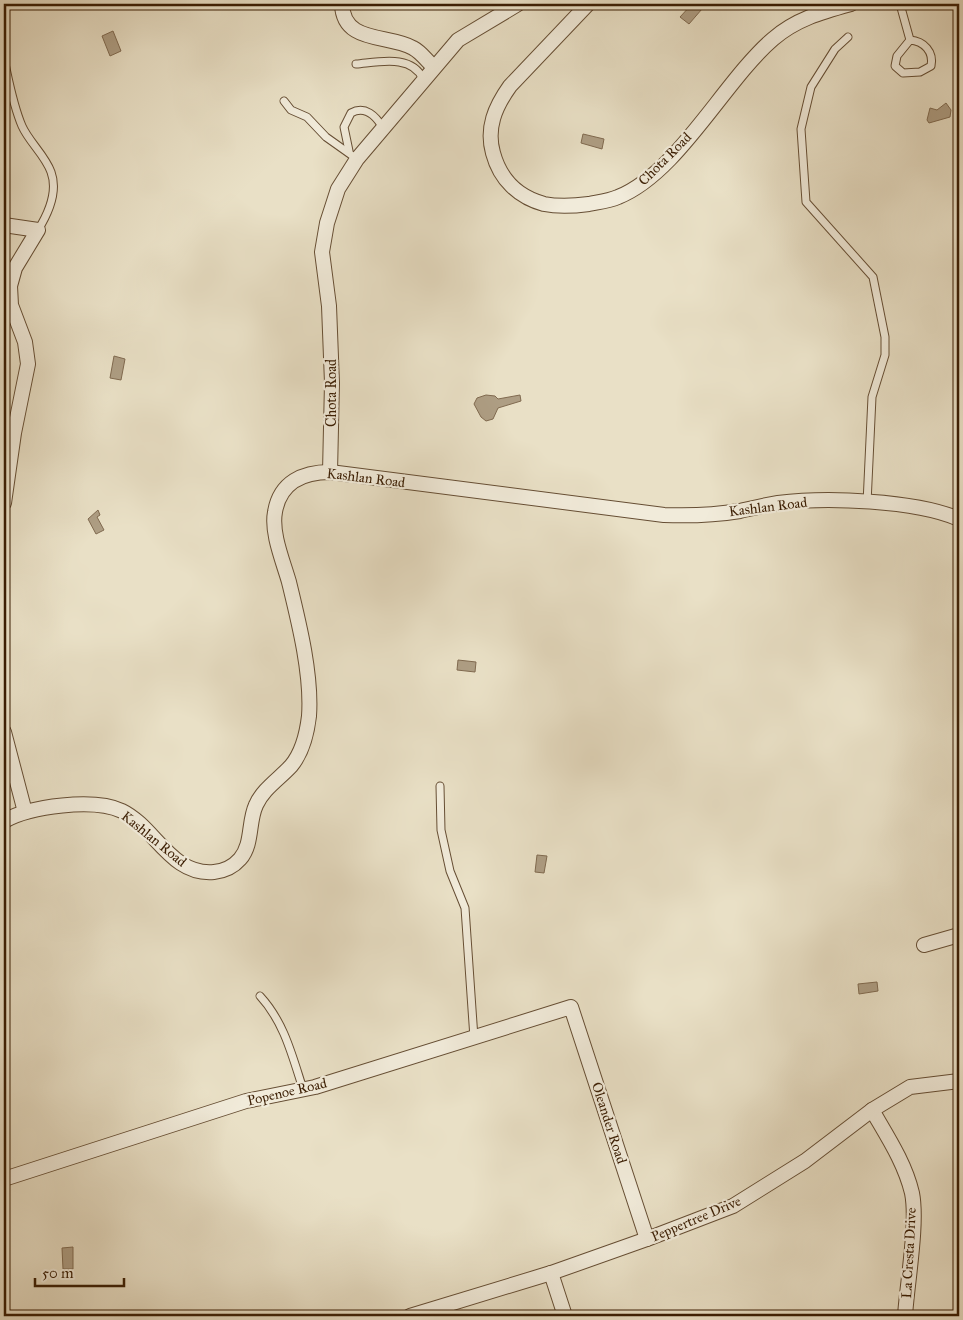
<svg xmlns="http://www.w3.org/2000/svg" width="963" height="1320" font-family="'IM FELL Great Primer',serif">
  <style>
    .water { fill: #ae9e84; stroke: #806a50 }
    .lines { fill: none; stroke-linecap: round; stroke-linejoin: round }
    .lane-casing { stroke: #664e34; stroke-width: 9 }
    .street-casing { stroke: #664e34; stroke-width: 16 }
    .lane { stroke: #f1ebda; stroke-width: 7 }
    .street { stroke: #f1ebda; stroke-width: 14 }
    .labels { text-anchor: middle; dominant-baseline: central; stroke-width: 4.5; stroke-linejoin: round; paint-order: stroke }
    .street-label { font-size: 14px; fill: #3a1d03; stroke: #f1ebda }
  </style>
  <rect width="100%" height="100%" fill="#e9e0c6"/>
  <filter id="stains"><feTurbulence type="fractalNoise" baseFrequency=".004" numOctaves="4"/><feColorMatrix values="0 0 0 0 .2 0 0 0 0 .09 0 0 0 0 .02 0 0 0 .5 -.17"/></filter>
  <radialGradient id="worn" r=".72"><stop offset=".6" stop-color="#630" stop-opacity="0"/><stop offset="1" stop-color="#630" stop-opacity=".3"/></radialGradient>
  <g class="water">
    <path d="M692,4h4l6,5 -13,15 -9,-7z"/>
    <path d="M113,31l8,20 -11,5 -8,-20z"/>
    <path d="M946,103l5,7 -1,7 -21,6 -2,-3 3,-12 7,2z"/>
    <path d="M583,134l21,5 -2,10 -21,-6z"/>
    <path d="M114,356l11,3 -4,21 -11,-2z"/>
    <path d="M486,395l9,1 3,3 22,-4 1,6 -23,7 -5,11 -7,2 -5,-4 -7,-13 3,-6z"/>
    <path d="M98,510l2,5 -3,2 7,13 -8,4 -8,-15z"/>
    <path d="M458,660l18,2 -1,10 -18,-2z"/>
    <path d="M537,855l10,1 -3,17 -9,-1z"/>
    <path d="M877,982l1,9 -19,3 -1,-10z"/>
    <path d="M73,1247v22h-10l-1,-21z"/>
  </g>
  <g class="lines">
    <defs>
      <g id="lane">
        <path d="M900,4l10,36"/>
        <path d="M848,37l-13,12 -24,38 -10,42 5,73 67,75 12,60v18l-13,42 -5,106"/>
        <path d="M910,40c14,1 24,12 21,26l-11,6 -17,1 -8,-7 2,-10z"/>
        <path d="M4,59c5,23 9,46 18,67 7,16 23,29 29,46 7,19 -3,42 -13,58"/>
        <path d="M356,64c23,-2 56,-10 67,15"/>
        <path d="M284,101l7,9 16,7 19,20 31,22"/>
        <path d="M349,151l-5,-24 7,-14c14,-8 25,3 32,15"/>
        <path d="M440,786l1,44 9,41 15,37 9,130"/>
        <path d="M260,996c24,26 32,59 43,93"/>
      </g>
      <g id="street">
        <path d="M342,4c1,40 46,30 71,44 8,4 14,13 21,19"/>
        <path d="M588,4l-78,82c-15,21 -24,42 -17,67 7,26 25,44 51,51 15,3 30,2 45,0 10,-2 20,-3 29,-7 60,-24 106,-116 155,-158 23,-20 49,-27 78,-35"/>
        <path d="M4,225l34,5 -23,38 -5,18 1,19 14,37 3,22 -14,69 -10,70"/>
        <path d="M330,472l2,-89 -3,-77 -7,-54 5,-29 11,-34 19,-30 101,-119 60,-36"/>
        <path d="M4,732l21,80"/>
        <path d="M4,821c26,-15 90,-23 118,-10 33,16 49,65 92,61 10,-1 19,-5 26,-13 13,-15 8,-37 16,-54 7,-16 23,-26 35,-39 11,-13 16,-33 18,-50 3,-41 -10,-93 -20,-134 -6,-21 -18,-49 -14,-70 5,-30 28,-40 55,-40l334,43c26,1 51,0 76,-4 13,-3 25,-6 38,-8 48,-6 137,-3 181,16"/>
        <path d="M924,945l35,-10"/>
        <path d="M872,1110c15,26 33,53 40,83 6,30 -5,91 -7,123"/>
        <path d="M4,1179l242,-78 69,-14 256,-80 76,232"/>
        <path d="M551,1273l14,43"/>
        <path d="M410,1316l141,-43 96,-34 86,-33 72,-45 67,-51 38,-23 49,-6"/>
      </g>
    </defs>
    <use href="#lane" class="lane-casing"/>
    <use href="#street" class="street-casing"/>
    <use href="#lane" class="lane"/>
    <use href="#street" class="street"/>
  </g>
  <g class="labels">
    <g class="street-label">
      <text transform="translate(665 159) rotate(-45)">Chota Road</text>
      <text transform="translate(331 393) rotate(-90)">Chota Road</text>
      <text transform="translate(366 478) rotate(7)">Kashlan Road</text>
      <text transform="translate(768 507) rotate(-7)">Kashlan Road</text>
      <text transform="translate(154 839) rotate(39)">Kashlan Road</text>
      <text transform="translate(287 1092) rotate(-13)">Popenoe Road</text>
      <text transform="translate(609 1123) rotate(72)">Oleander Road</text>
      <text transform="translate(696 1219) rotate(-23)">Peppertree Drive</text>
      <text transform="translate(909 1253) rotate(-87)">La Cresta Drive</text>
    </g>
  </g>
  <rect width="963" height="1320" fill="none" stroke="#e9e0c6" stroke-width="20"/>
  <rect x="5" y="5" width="953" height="1310" fill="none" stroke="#3a1d03" stroke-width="2.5"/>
  <rect x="10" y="10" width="943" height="1300" fill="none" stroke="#3a1d03"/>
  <path d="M35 1278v8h89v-8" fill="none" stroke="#3a1d03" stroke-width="2.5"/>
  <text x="42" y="1278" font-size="15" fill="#3a1d03" stroke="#f1ebda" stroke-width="4" paint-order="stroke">50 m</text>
  <rect width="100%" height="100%" filter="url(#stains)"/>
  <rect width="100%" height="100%" fill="url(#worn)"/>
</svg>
